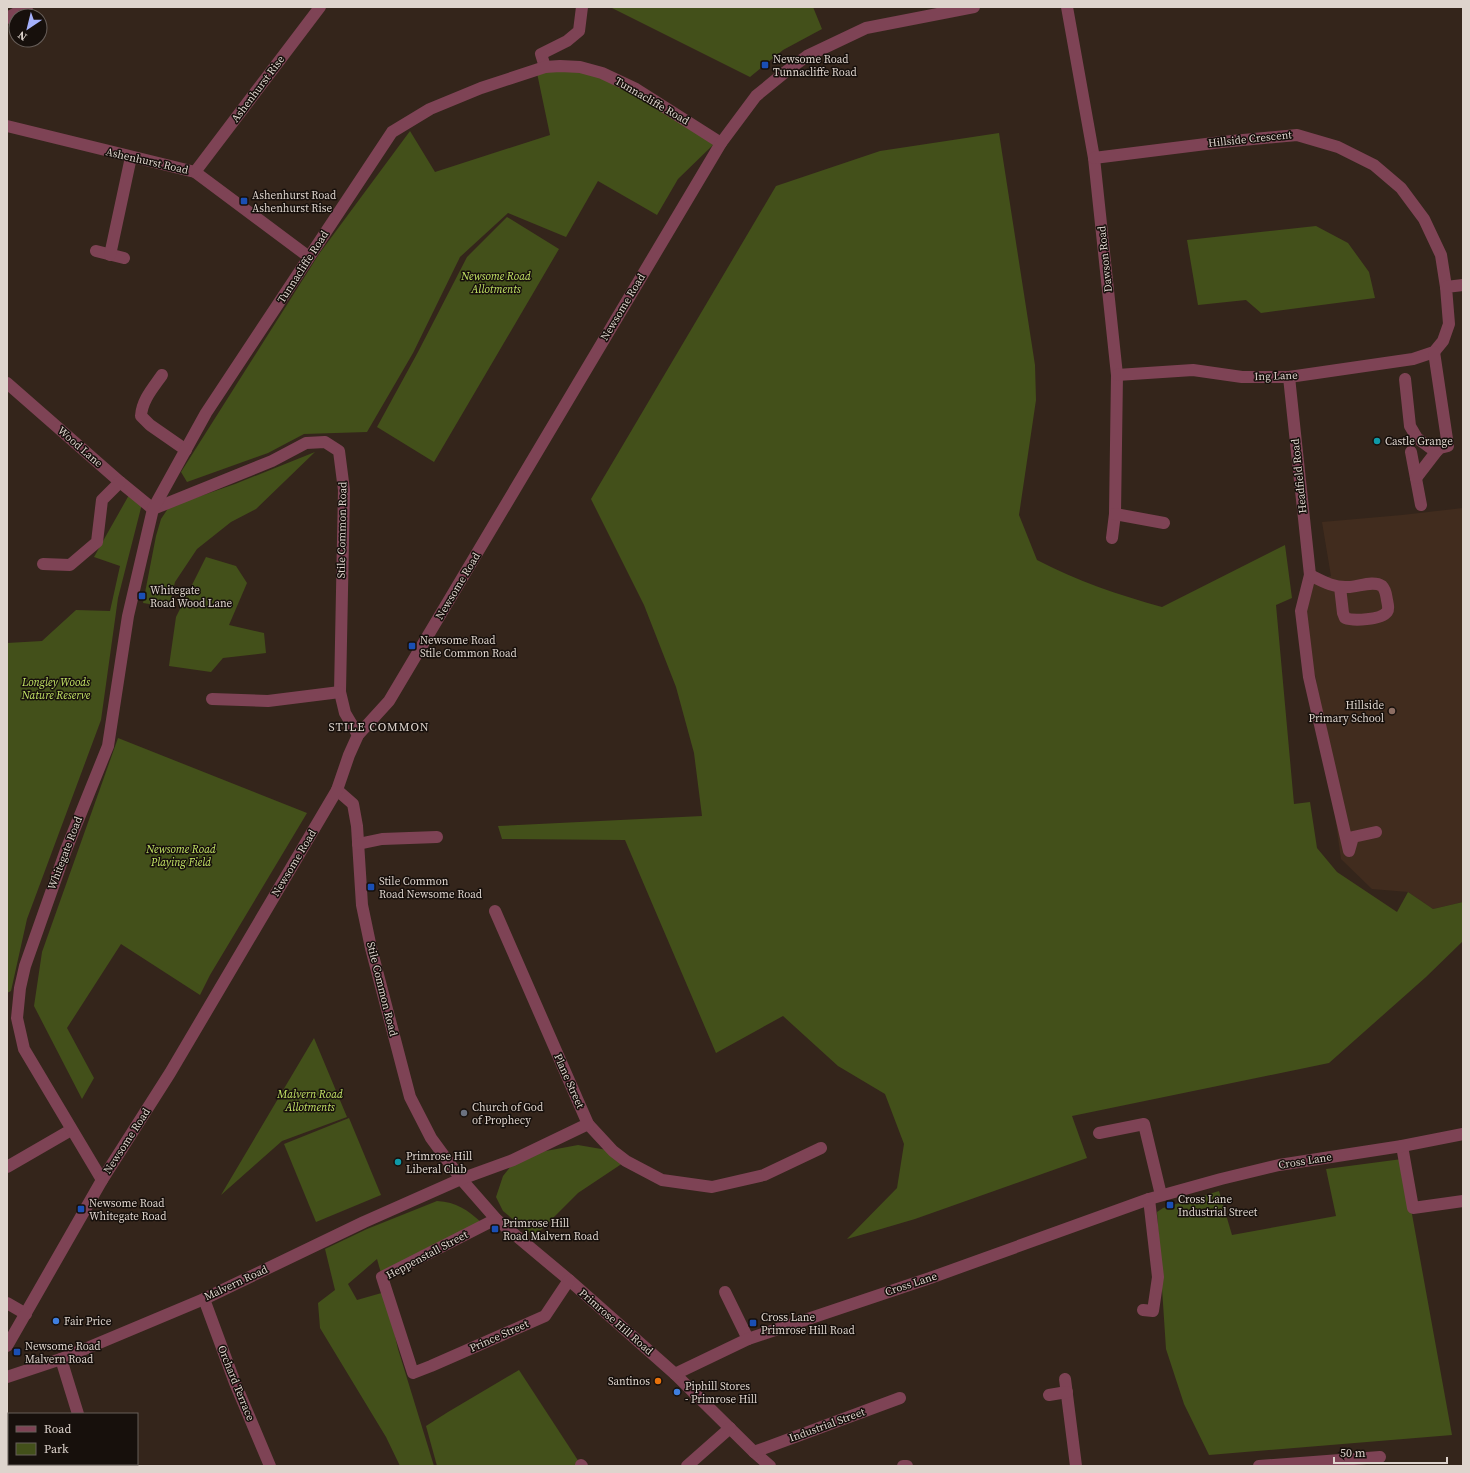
<svg xmlns="http://www.w3.org/2000/svg" width="1470" height="1473" font-family="'Source Serif 4',serif">
  <style>
    .built { fill: #412c1e }
    .green { fill: #43501a }
    .lines { fill: none; stroke-linecap: round; stroke-linejoin: round }
    .minor { stroke: #7e4355; stroke-width: 12 }
    .transit-dot { fill: #1a4fb4; stroke: #17100c; stroke-width: 1.5 }
    .culture-dot { fill: #0f9aa8; stroke: #17100c; stroke-width: 1.5 }
    .education-dot { fill: #8d6e63; stroke: #17100c; stroke-width: 1.5 }
    .worship-dot { fill: #6b7280; stroke: #17100c; stroke-width: 1.5 }
    .shop-dot { fill: #3f7fe0; stroke: #17100c; stroke-width: 1.5 }
    .food-dot { fill: #e8710a; stroke: #17100c; stroke-width: 1.5 }
    .labels { text-anchor: middle; dominant-baseline: central; stroke-width: 3; stroke-linejoin: round; paint-order: stroke }
    .poi-label { font-size: 11px; fill: #ded4cd; stroke: #17100c; text-anchor: start }
    .street-label { font-size: 11px; fill: #ded4cd; stroke: #17100c }
    .park-label { font-size: 11px; font-style: italic; fill: #c4e566; stroke: #17100c }
    .neighbourhood-label { font-size: 12px; letter-spacing: 1px; fill: #ded4cd; stroke: #17100c }
  </style>
  <rect width="100%" height="100%" fill="#34251b"/>
  <path class="built" d="M1463,508v394l-30,7 -25,-17 -36,-3 -31,-30 -25,-180 -11,-38 -2,-58 28,-7 -9,-54 80,-7z"/>
  <g class="green">
    <path d="M610,7h203l9,22 -39,21 -33,27z"/>
    <path d="M577,70l24,8 35,17 78,49 -36,35 -21,36 -59,-34 -32,56 -58,-24 -48,44 -47,96 -46,79 -63,2 -36,19 -81,29 -6,-10 138,-218 91,-123 25,41 115,-37 -13,-62z"/>
    <path d="M999,133l36,232 1,35 -17,115 18,45c40,21 82,35 125,47l123,-62 7,53 -16,7 18,199 16,-2 7,46 20,24 60,40 11,-20 25,17 30,-7v39l-37,36 -97,86 -257,53 15,42 -172,61 -68,20 50,-51 7,-44 -19,-50 -47,-28 -55,-50 -67,37 -91,-213 -123,-1 -4,-13 204,-10 -8,-63 -18,-66 -32,-82 -53,-106 185,-313 104,-35z"/>
    <path d="M507,217l52,32 -125,213 -57,-35 41,-75 49,-95z"/>
    <path d="M1316,226l32,17 21,29 6,26 -114,15 -15,-13 -48,5 -11,-65z"/>
    <path d="M315,452l-59,57 -25,13 -34,27 -22,33 -6,25 -26,-4 13,-67 5,-17 8,-12 66,-23z"/>
    <path d="M129,495l13,9 -24,94 -17,122 -74,199 -16,72 -4,2v-350l35,-2 34,-31 34,1 10,-45 -26,-9z"/>
    <path d="M206,557l30,9 11,17 -18,42 35,8 2,20 -43,5 -12,14 -42,-6 7,-49z"/>
    <path d="M118,738l189,75 -97,162 -10,20 -79,-51 -54,84 27,50 -12,21 -48,-93 8,-54z"/>
    <path d="M314,1038l33,79 -65,24 -61,54z"/>
    <path d="M349,1118l32,77 -65,27 -32,-78z"/>
    <path d="M578,1145l35,6 13,10 -48,32 -44,44 -31,-26 -7,-14 7,-21 16,-20z"/>
    <path d="M1402,1159l50,276 -243,20 -25,-51 -18,-55 -9,-137 6,-4 56,-17 13,44 104,-19 -10,-47z"/>
    <path d="M437,1201c20,1 30,9 44,21l-100,51 -4,-14 -29,25 9,16 28,-8 13,57 36,117h-34l-14,-29 -66,-109 -2,-25 17,-13 -10,-41 42,-20z"/>
    <path d="M519,1370l62,95 -1,1h-143l-11,-40 22,-14z"/>
  </g>
  <g class="lines">
    <g class="minor">
      <path d="M1067,7l27,151 23,217 -2,139 -3,24"/>
      <path d="M7,18l20,-11"/>
      <path d="M545,67l-4,-13 26,-13 12,-10 3,-24"/>
      <path d="M7,126l188,46 114,85"/>
      <path d="M1094,158l128,-16 75,-7 41,12 36,18 27,23 23,31 17,36 5,32"/>
      <path d="M195,172l125,-165"/>
      <path d="M96,251l28,7"/>
      <path d="M110,255l21,-98"/>
      <path d="M162,375c-9,13 -20,25 -21,41l9,9 36,25"/>
      <path d="M1117,375l76,-5 49,7h47l124,-18 21,-7 9,-11 6,-17 -3,-37 17,-2"/>
      <path d="M1289,377l21,198 -9,36 8,66 40,174 4,-14 23,-5"/>
      <path d="M1405,379l5,47 7,12 19,14"/>
      <path d="M7,383l113,99 33,27"/>
      <path d="M1411,452l10,53"/>
      <path d="M1416,478l20,-26 4,-4 8,-2 -14,-94"/>
      <path d="M153,509l119,-48 34,-18 19,-1 14,9 5,39 -4,202 5,21 13,22"/>
      <path d="M1115,514l49,9"/>
      <path d="M43,564l27,1 27,-23 5,-42 18,-18"/>
      <path d="M1310,575c12,6 24,13 38,12 10,0 25,-7 34,-1 4,4 4,9 5,14 1,5 2,9 0,12 -6,8 -34,9 -42,6l-2,-5 -3,-26"/>
      <path d="M212,699l56,2 72,-9"/>
      <path d="M337,790l16,14 4,22 5,79 9,43 39,149 21,41 30,41 35,40 73,61 106,94 79,78 16,14"/>
      <path d="M358,844l24,-5 55,-2"/>
      <path d="M588,1124l25,27 13,10 36,19 50,7 52,-12 57,-27"/>
      <path d="M1099,1133l45,-9 17,71"/>
      <path d="M1402,1146l11,62 50,-7"/>
      <path d="M7,1167l64,-37"/>
      <path d="M102,1180l-78,-131 -7,-31 3,-30 5,-22 41,-116 42,-104 20,-130 25,-107 53,-96 186,-281 38,-23 51,-21 64,-21 15,-1 20,1 22,6 34,16 85,54"/>
      <path d="M496,1219l-114,58 31,96 18,-7 114,-50 24,-36"/>
      <path d="M725,1292l23,47"/>
      <path d="M204,1299l31,84 35,83"/>
      <path d="M7,1303l19,11"/>
      <path d="M1143,1310l10,1 5,-34 -9,-78"/>
      <path d="M7,1346l95,-166 68,-107 167,-283 12,-35 9,-20 31,-34 332,-558 35,-47 28,-23 23,-17 59,-28 108,-21"/>
      <path d="M61,1359l17,55"/>
      <path d="M675,1374l73,-35 182,-61 219,-79 72,-20 58,-14 123,-19 61,-12"/>
      <path d="M7,1377l54,-18 143,-60 160,-77 97,-43 52,-19 75,-36 -93,-213"/>
      <path d="M1065,1379l11,87"/>
      <path d="M1049,1395l18,-3"/>
      <path d="M754,1452l146,-54"/>
      <path d="M92,1464v2"/>
      <path d="M581,1465l1,1"/>
      <path d="M687,1466l43,-38"/>
      <path d="M903,1466h4"/>
      <path d="M1259,1466l121,-9"/>
    </g>
  </g>
  <g class="transit-dot">
    <rect x="761" y="61" width="8" height="8" rx="2"/>
    <rect x="240" y="197" width="8" height="8" rx="2"/>
    <rect x="138" y="592" width="8" height="8" rx="2"/>
    <rect x="408" y="642" width="8" height="8" rx="2"/>
    <rect x="367" y="883" width="8" height="8" rx="2"/>
    <rect x="1166" y="1201" width="8" height="8" rx="2"/>
    <rect x="77" y="1205" width="8" height="8" rx="2"/>
    <rect x="491" y="1225" width="8" height="8" rx="2"/>
    <rect x="749" y="1319" width="8" height="8" rx="2"/>
    <rect x="13" y="1348" width="8" height="8" rx="2"/>
  </g>
  <g class="culture-dot">
    <circle cx="1377" cy="441" r="4"/>
    <circle cx="398" cy="1162" r="4"/>
  </g>
  <circle class="education-dot" cx="1392" cy="711" r="4"/>
  <circle class="worship-dot" cx="464" cy="1113" r="4"/>
  <g class="shop-dot">
    <circle cx="56" cy="1321" r="4"/>
    <circle cx="677" cy="1392" r="4"/>
  </g>
  <circle class="food-dot" cx="658" cy="1381" r="4"/>
  <g class="labels">
    <g class="poi-label">
      <text x="773" y="59">Newsome Road<tspan x="773" dy="13">Tunnacliffe Road</tspan></text>
      <text x="252" y="195">Ashenhurst Road<tspan x="252" dy="13">Ashenhurst Rise</tspan></text>
      <text x="1385" y="441">Castle Grange</text>
      <text x="150" y="590">Whitegate<tspan x="150" dy="13">Road Wood Lane</tspan></text>
      <text x="420" y="640">Newsome Road<tspan x="420" dy="13">Stile Common Road</tspan></text>
      <text x="1384" y="705" text-anchor="end">Hillside<tspan x="1384" dy="13">Primary School</tspan></text>
      <text x="379" y="881">Stile Common<tspan x="379" dy="13">Road Newsome Road</tspan></text>
      <text x="472" y="1107">Church of God<tspan x="472" dy="13">of Prophecy</tspan></text>
      <text x="406" y="1156">Primrose Hill<tspan x="406" dy="13">Liberal Club</tspan></text>
      <text x="1178" y="1199">Cross Lane<tspan x="1178" dy="13">Industrial Street</tspan></text>
      <text x="89" y="1203">Newsome Road<tspan x="89" dy="13">Whitegate Road</tspan></text>
      <text x="503" y="1223">Primrose Hill<tspan x="503" dy="13">Road Malvern Road</tspan></text>
      <text x="761" y="1317">Cross Lane<tspan x="761" dy="13">Primrose Hill Road</tspan></text>
      <text x="64" y="1321">Fair Price</text>
      <text x="25" y="1346">Newsome Road<tspan x="25" dy="13">Malvern Road</tspan></text>
      <text x="650" y="1381" text-anchor="end">Santinos</text>
      <text x="685" y="1386">Piphill Stores<tspan x="685" dy="13">- Primrose Hill</tspan></text>
    </g>
    <g class="street-label">
      <text transform="translate(258 89) rotate(-53)">Ashenhurst Rise</text>
      <text transform="translate(652 101) rotate(30)">Tunnacliffe Road</text>
      <text transform="translate(1250 139) rotate(-6)">Hillside Crescent</text>
      <text transform="translate(147 161) rotate(13)">Ashenhurst Road</text>
      <text transform="translate(1105 259) rotate(-96)">Dawson Road</text>
      <text transform="translate(303 267) rotate(-57)">Tunnacliffe Road</text>
      <text transform="translate(623 307) rotate(-59)">Newsome Road</text>
      <text transform="translate(1276 376) rotate(-2)">Ing Lane</text>
      <text transform="translate(80 447) rotate(41)">Wood Lane</text>
      <text transform="translate(1299 476) rotate(-96)">Headfield Road</text>
      <text transform="translate(342 530) rotate(-89)">Stile Common Road</text>
      <text transform="translate(458 586) rotate(-59)">Newsome Road</text>
      <text transform="translate(65 853) rotate(-69)">Whitegate Road</text>
      <text transform="translate(294 863) rotate(-59)">Newsome Road</text>
      <text transform="translate(382 989) rotate(76)">Stile Common Road</text>
      <text transform="translate(569 1081) rotate(66)">Plane Street</text>
      <text transform="translate(127 1141) rotate(-57)">Newsome Road</text>
      <text transform="translate(1305 1161) rotate(-9)">Cross Lane</text>
      <text transform="translate(427 1255) rotate(-28)">Heppenstall Street</text>
      <text transform="translate(236 1283) rotate(-25)">Malvern Road</text>
      <text transform="translate(911 1284) rotate(-18)">Cross Lane</text>
      <text transform="translate(616 1322) rotate(41)">Primrose Hill Road</text>
      <text transform="translate(499 1336) rotate(-24)">Prince Street</text>
      <text transform="translate(236 1383) rotate(68)">Orchard Terrace</text>
      <text transform="translate(827 1425) rotate(-20)">Industrial Street</text>
    </g>
    <g class="park-label">
      <text x="496" y="276">Newsome Road<tspan x="496" dy="13">Allotments</tspan></text>
      <text x="56" y="682">Longley Woods<tspan x="56" dy="13">Nature Reserve</tspan></text>
      <text x="181" y="849">Newsome Road<tspan x="181" dy="13">Playing Field</tspan></text>
      <text x="310" y="1094">Malvern Road<tspan x="310" dy="13">Allotments</tspan></text>
    </g>
    <g class="neighbourhood-label">
      <text x="379" y="727">STILE COMMON</text>
    </g>
  </g>
  <rect width="1470" height="1473" fill="none" stroke="#ded4cd" stroke-width="16"/>
  <rect x="8" y="1413" width="130" height="52" fill="#17100c" stroke="#675e59"/>
  <rect x="16" y="1426" width="20" height="6" fill="#7e4355" stroke="#675e59"/>
  <text x="44" y="1433" font-size="12" fill="#ded4cd">Road</text>
  <rect x="16" y="1443" width="20" height="12" fill="#43501a" stroke="#675e59"/>
  <text x="44" y="1453" font-size="12" fill="#ded4cd">Park</text>
  <g transform="translate(28 28) rotate(215)"><circle r="19" fill="#17100c" stroke="#675e59"/>
  <path d="M0-3L7 15L0 10L-7 15Z" fill="#a5b1fc"/>
  <text y="-6" font-size="11" font-weight="bold" text-anchor="middle" fill="#ded4cd">N</text>
  </g>
  <path d="M1334 1457v6h113v-6" fill="none" stroke="#ded4cd" stroke-width="2"/>
  <text x="1340" y="1457" font-size="12" fill="#ded4cd" stroke="#17100c" stroke-width="3" paint-order="stroke">50 m</text>
</svg>
